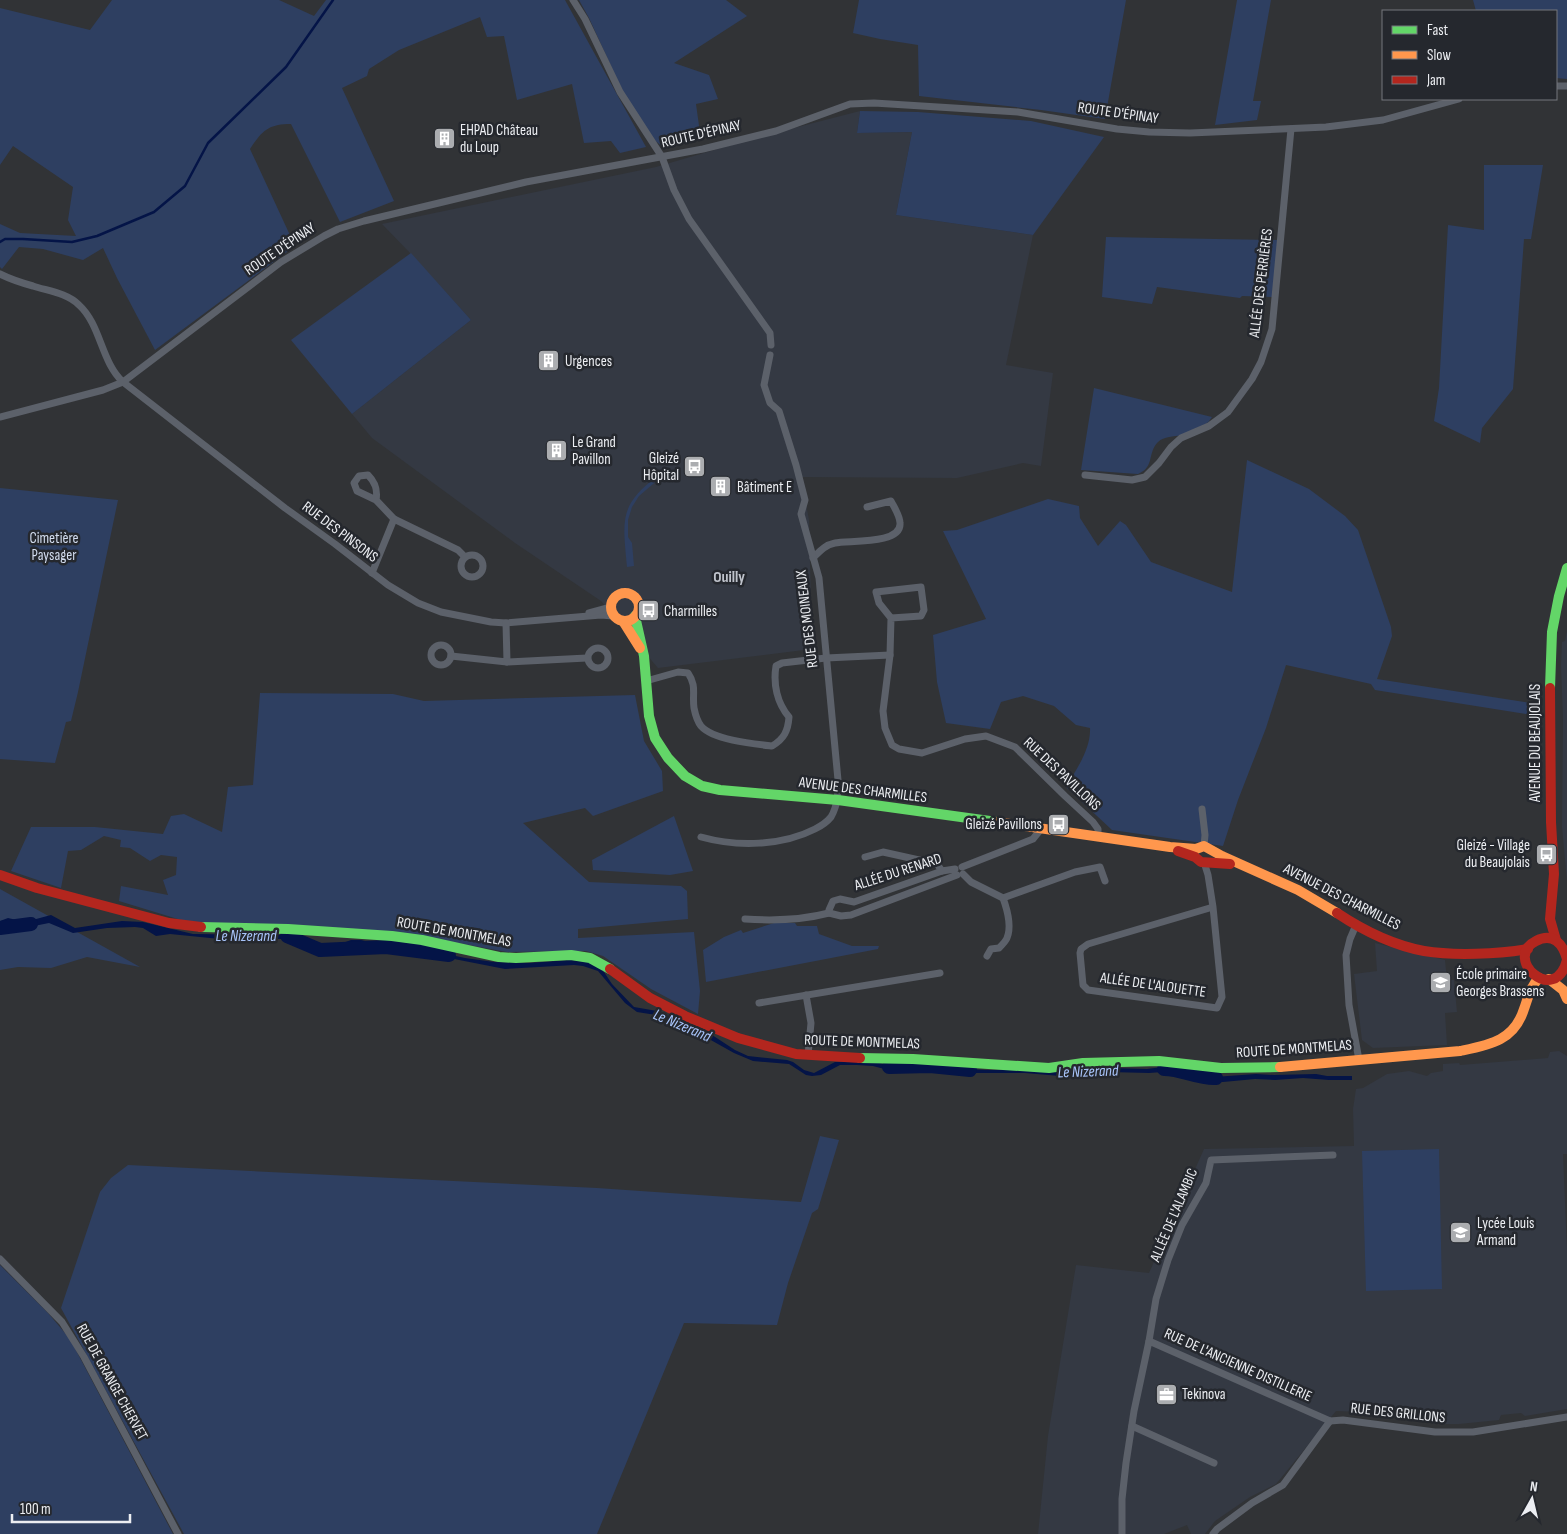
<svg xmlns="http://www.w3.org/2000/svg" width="1567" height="1534" font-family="'Sofia Sans Condensed',sans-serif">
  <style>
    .built { fill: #343943 }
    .green { fill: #2e3f61 }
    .water { fill: #041447 }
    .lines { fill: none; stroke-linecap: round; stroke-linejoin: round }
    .stream { stroke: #041447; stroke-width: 2.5 }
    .river { stroke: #041447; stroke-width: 14 }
    .street { stroke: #5c616a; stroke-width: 7 }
    .fast { stroke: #63d668; stroke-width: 10 }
    .slow { stroke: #ff974d; stroke-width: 10 }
    .jam { stroke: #b3261e; stroke-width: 10 }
    .labels { text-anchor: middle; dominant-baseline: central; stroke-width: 5; stroke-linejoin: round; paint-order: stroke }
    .street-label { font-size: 15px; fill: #eceef2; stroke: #25282e }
    .poi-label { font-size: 15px; fill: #eceef2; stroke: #25282e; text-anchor: start }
    .park-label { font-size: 15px; fill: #d3ddef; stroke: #25282e }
    .neighbourhood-label { font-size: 16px; font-weight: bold; fill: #bfc3cb; stroke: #25282e }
    .water-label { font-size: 16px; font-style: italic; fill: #a8c4fa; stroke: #25282e }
  </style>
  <rect width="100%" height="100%" fill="#313336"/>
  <g class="built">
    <path d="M860,111l-3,22 55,-1 -16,83 137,20 -27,130 47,8 -12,93 -18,-3 -66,15 -156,-1 8,43 3,129 -154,19 -57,-67 -86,-58 -143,-105 -20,-24 119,-94 -60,-66 -29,-30 274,-57 99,-29z"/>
    <path d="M1567,631v250l-5,-54 1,-108 -2,-53 1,-24 3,-1z"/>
    <path d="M1375,943l70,17 2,20h7l3,32 -12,1 2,32 -74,3 -11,-8 -8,-66 23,-3z"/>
    <path d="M1559,1051l8,5v98h-4l4,96v159l-42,7 -4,-3 -20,2 -2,5 -40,4h-21l-77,-12 -25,-1 -60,73 -26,13 -35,24 -10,13h-14l-4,-9 -23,9h-126l10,-98 28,-171 73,8 55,-124 150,-3 -1,-37 3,-20 7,-1 24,-14 22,-3 18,5 4,-3 12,-2v-7l16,-1 1,2 88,-7 2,-6z"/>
  </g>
  <g class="green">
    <path d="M112,0h167l35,16 12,-16h239l81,147 -26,6 -9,-12 -27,2 -12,-59 -55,16 -13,-64 -17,1 -7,-20 -81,33 -30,19 -2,7 -25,12 52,113 -54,21 -49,-98c-23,0 -29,7 -41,25l45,97 -140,104 -38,-72 -14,-30 -20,12 -40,-11 -24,-2 -17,22 -2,-2v-43l20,9 56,3 -8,-16 5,-33 -60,-41 -13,19v-157l90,22z"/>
    <path d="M579,0h147l21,16 -73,47 35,12 9,24 -22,5 5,36 -38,7 -10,-8 -31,-49 -33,-72z"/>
    <path d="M859,0h267l-21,119 -64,-9 -122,-14 -1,-51 -38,-6 -27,-6z"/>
    <path d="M1237,0h34l-18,101h8l-4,19 -42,5z"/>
    <path d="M1473,0h94v79l-11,-1v-67h-80z"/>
    <path d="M860,111l58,1 113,9 73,16 -71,98 -137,-20 16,-83 -55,1z"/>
    <path d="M1484,165h59l-12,74h-7l-11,150 -31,39 -2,15 -46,-22 5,-33 9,-163 36,5z"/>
    <path d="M1106,237l172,3 -6,57 -30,-1 -2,2 -83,-11 -5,17 -50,-7z"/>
    <path d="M411,253l60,67 -119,94 -61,-74z"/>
    <path d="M1094,388l118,29c-2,2 -3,5 -5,6 -5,4 -20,10 -26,12 -7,2 -17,1 -23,7 -11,11 -3,25 -20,32l-57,-4z"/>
    <path d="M1247,460l62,29 36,27 13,14 33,97 1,9 -15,43 160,25 1,12 -163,-26 -4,-6 -85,-19 -20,63 -28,72 -15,46 -111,-16 -46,-43c10,-17 25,-38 24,-59l-14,-3 -22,-19 -31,-10 -22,6 -11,27 -44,-6 -9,-41 -4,-47 53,-16 -43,-88 14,-1 91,-31 31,7 1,12 18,28 22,-25 6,4 25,37 81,30z"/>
    <path d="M658,476l2,2 -21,18 -7,11 -4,13v17l4,6 2,23 -7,1c-4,-46 -9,-62 31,-91z"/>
    <path d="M0,488l118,12 -40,192 -7,29 -5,1 -11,41 -55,-4z"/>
    <path d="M260,693l133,1 31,7 211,-6 9,46 18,30 1,20 -70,25 -8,-8 -62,15 66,59 92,4 6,5 1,28 -110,10v9l116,-6 6,59 -2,23 -47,-25 -48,-33 -17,-5 -79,1 -49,-9 -243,-19 -34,-4 -62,-19 2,-15 47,9 -5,-15 13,-5 1,-18 -16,-2 -11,6 -20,-13 -10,-1 1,-7 -17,-4 -23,14 -13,1 -7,37 -50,-17 20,-44h64l68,7 8,-18 13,-2 38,18 6,-45 25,-2z"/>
    <path d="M674,816l19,55 -23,4 -77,-5 -1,-10z"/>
    <path d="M0,889l140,78 -53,-10 -36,11 -33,-1 -18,3z"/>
    <path d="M774,923h21l2,3h20l2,8 33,12h27l-1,3 -172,33 -3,-32 21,-13 17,-7 2,3z"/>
    <path d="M820,1136l19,4 -21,69 -6,4 -24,70 -11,42 -93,-2 -87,211h-413l-123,-226 39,-116 11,-14 17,-13 469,23 204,14z"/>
    <path d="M1439,1149l3,140 -76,2 -4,-140z"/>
    <path d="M0,1265l48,48 22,26 103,195h-173z"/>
  </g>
  <path class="water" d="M51,915l24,13 47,-7 21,1 50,12 98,1 19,11 6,2 16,-1 19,-7h10l33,8 19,-2 17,7h12l23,5 29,4 35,1 41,-3 18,2 14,7 10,15 22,23 23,4 19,14 33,8 26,17 13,6 39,4 6,2 11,8 10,3 21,-11h41l16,4 18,-3 41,2 20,4 15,1h51l24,3 49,-5 37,1 23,-3 26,4 11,6 7,1 42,-3 18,1 42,-1 11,2h25v4h-23l-26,-2 -28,2 -20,-1 -32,3 -15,-1 -15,-8 -16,-2 -28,2 -40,-1 -49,4 -35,-3h-51l-10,-1 -12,-4 -20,-1h-24l-16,4 -19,-5 -16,-1h-17l-19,10 -9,1 -6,-1 -17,-11 -36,-3 -19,-8 -25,-14 -11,-4 -17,-3 -13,-6 -12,-11 -19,-3 -12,-9 -27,-32 -15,-5 -9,-1 -69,4 -56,-11 -22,-3 -11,-5h-21l-18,-4 -18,-2 -30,9h-12l-11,-3 -14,-9 -5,-2h-67l-50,-5 -14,2 -13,-8 -8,-1 -28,1 -34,5 -24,-10 -25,5 -11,-2 -13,1v-6l8,-3 17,4z"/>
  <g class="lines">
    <path class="stream" d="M0,242l5,-3h18l49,3 25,-6 57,-24 31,-26 23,-43 78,-76 47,-67"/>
    <g class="river">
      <path d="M0,928l31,-4"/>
      <path d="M287,936l33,14 66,-3 63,8"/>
      <path d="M889,1067l41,-1 40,4"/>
      <path d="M1164,1069c18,0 34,10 52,9"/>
    </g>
    <g class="street">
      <path d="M573,0l12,19 35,73 42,65 12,33 15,29 81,114 1,12"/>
      <path d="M1556,86h11"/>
      <path d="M0,274c10,5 22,9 33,12 15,5 34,7 46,19 22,20 22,57 44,77l162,126 50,36 53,41 30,18 23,9 50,10 15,1 95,-8 12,1"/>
      <path d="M0,417l103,-27 20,-8 158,-120 43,-26 14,-7 26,-8 162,-39 177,-33 73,-18 74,-27 24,-1 144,9 99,17 32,3 41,1 136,-6 57,-7 76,-21"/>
      <path d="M1085,475l47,5 13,-3 14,-14 12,-16 10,-9 28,-12 19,-14 24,-33 9,-17 11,-33 19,-200"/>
      <path d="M376,500c2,-11 -1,-18 -8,-25l-9,1 -5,7 3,8 19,9 18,19 64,31 7,7"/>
      <circle cx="472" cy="566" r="11"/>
      <path d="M813,558c7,-7 12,-13 22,-15 13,-3 67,2 65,-20 0,-7 -6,-16 -9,-22l-24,6"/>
      <path d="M372,573l22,-54"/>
      <path d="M589,613l22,-6"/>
      <path d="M891,618l30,-2 3,-6 -3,-23 -45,5 3,11 12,15 -1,37 -7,56 2,17 7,17 7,4 23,4 43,-14 21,-3 29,11 50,49 28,26 5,7v7"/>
      <circle cx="441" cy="655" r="10"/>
      <circle cx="598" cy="658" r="10"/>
      <path d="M451,656l56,6 -1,-39"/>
      <path d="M507,662l80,-4"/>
      <path d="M646,681l32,-9 10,1c9,13 4,21 6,35 1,5 3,13 7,18 12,14 53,18 71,20 12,-7 16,-15 17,-29 -12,-14 -16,-33 -13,-51l6,-3 44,-5 64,-3"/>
      <path d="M1202,809l3,26 -1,11"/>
      <path d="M701,837c36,10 81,9 114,-8 6,-3 12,-7 16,-12 7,-12 7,-24 7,-37l-19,-202 -18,-64 4,-14 -9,-35 -17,-54 -9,-8 -6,-18 6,-30"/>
      <path d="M865,857l18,-5 54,12 5,7"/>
      <path d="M1204,862l4,13 5,32 9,90 -5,11 -129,-18 -5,-5 -3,-32 1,-4 7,-5 125,-37"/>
      <path d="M962,867l71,-28 8,-10"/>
      <path d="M955,869l-13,2 -88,31 -14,-3 -7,2 -4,9v3l12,3 10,-1 106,-40"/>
      <path d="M963,874l8,8 32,16c4,11 9,28 4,40 -1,3 -5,7 -8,10l-8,1 -4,7"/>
      <path d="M1003,898l72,-26 25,-5 5,14"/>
      <path d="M745,919c28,2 57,1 84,-6"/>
      <path d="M1356,925l-6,14 -4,16 3,50 10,55"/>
      <path d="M806,995l5,28 -3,32"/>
      <path d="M759,1003l181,-30"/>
      <path d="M0,1259l62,63 22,35 94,177"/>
      <path d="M1149,1341l7,-42 12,-39 14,-35 24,-42 5,-23 122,-5"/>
      <path d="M1132,1426l82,37"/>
      <path d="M1122,1534v-35l4,-36 8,-52 15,-70 181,80 13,-1 92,12h38l94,-15"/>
      <path d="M1213,1534l4,-5 35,-26 31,-18 47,-64"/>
    </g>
    <g class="fast">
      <path d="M635,616l9,40 5,60 6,22 13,20 17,18 17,10 18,4 118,10 159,22"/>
      <path d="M1550,688l2,-56 7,-36 8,-28"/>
      <path d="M201,927l87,2 104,7 30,4 77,17 17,1 55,-3 19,3 20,11"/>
      <path d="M860,1058l53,1 136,9 34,-5 76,-2 62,7 59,-1"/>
    </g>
    <g class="slow">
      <circle cx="625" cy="607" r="14"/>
      <path d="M623,621l17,27"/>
      <path d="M997,822l173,25 26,2 8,-3 18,10 76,34 39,23"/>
      <path d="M1549,979l14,11 4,9"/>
      <path d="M1280,1067l180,-16c29,-6 54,-10 64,-42 4,-11 6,-22 15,-31"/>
    </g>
    <g class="jam">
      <path d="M1550,688l1,134 3,52 -4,45 6,21"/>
      <path d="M1178,851l17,6 6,5 29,2"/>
      <path d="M0,875l37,13 132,35 32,4"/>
      <path d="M1337,913c27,18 55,32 87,38 30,5 74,3 104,-2"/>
      <path d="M1567,959c-4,-15 -14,-27 -31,-18 -34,17 19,66 31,19"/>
      <path d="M610,969l40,29 35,18 53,22 58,16 64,4"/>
    </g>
  </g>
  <defs>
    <symbol id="building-square" viewBox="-11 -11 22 22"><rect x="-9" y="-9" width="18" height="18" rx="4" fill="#abadb0" stroke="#25282e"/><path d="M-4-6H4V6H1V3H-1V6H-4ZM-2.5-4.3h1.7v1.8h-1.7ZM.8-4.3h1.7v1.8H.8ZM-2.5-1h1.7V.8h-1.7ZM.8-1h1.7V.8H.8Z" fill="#fff"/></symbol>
    <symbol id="bus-square" viewBox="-11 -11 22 22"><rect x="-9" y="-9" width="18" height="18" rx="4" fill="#abadb0" stroke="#25282e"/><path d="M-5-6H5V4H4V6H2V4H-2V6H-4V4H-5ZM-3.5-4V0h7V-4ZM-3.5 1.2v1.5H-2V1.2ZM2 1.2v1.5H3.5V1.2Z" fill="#fff"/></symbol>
    <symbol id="school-square" viewBox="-11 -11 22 22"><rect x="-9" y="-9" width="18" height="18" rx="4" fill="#abadb0" stroke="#25282e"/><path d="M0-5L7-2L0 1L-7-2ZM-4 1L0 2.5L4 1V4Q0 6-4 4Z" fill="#fff"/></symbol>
    <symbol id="office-square" viewBox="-11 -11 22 22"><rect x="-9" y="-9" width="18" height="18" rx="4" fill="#abadb0" stroke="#25282e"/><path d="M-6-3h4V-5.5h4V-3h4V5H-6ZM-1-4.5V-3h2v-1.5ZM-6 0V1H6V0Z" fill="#fff"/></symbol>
  </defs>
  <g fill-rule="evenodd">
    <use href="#building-square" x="432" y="126" width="25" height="25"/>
    <use href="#building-square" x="536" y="348" width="25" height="25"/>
    <use href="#building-square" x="544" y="438" width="25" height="25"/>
    <use href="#bus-square" x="682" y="454" width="25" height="25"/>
    <use href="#building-square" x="708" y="474" width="25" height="25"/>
    <use href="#bus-square" x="636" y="598" width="25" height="25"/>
    <use href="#bus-square" x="1046" y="812" width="25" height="25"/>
    <use href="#bus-square" x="1534" y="842" width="25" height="25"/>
    <use href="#school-square" x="1428" y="970" width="25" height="25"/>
    <use href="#school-square" x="1448" y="1220" width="25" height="25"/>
    <use href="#office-square" x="1154" y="1382" width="25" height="25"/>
  </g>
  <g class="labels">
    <g class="street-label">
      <text transform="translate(1118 113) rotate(8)">ROUTE D'ÉPINAY</text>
      <text transform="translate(701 134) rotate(-13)">ROUTE D'ÉPINAY</text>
      <text transform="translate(280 249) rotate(-34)">ROUTE D'ÉPINAY</text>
      <text transform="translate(1261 283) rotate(-83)">ALLÉE DES PERRIÈRES</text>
      <text transform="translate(340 532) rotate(37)">RUE DES PINSONS</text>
      <text transform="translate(807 619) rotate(-97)">RUE DES MOINEAUX</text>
      <text transform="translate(1535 743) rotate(-90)">AVENUE DU BEAUJOLAIS</text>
      <text transform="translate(1062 774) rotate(43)">RUE DES PAVILLONS</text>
      <text transform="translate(863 790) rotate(7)">AVENUE DES CHARMILLES</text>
      <text transform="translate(898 872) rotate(-18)">ALLÉE DU RENARD</text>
      <text transform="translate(1342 897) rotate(27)">AVENUE DES CHARMILLES</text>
      <text transform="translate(454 932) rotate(10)">ROUTE DE MONTMELAS</text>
      <text transform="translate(1153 985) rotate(8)">ALLÉE DE L'ALOUETTE</text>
      <text transform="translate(862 1042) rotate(2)">ROUTE DE MONTMELAS</text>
      <text transform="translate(1294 1049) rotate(-4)">ROUTE DE MONTMELAS</text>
      <text transform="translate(1174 1215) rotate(-67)">ALLÉE DE L'ALAMBIC</text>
      <text transform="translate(1238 1365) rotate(24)">RUE DE L'ANCIENNE DISTILLERIE</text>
      <text transform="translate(112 1382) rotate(61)">RUE DE GRANGE CHERVET</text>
      <text transform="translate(1398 1413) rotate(6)">RUE DES GRILLONS</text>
    </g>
    <g class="poi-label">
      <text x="460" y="130">EHPAD Château<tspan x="460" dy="17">du Loup</tspan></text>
      <text x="565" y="361">Urgences</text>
      <text x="572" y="442">Le Grand<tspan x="572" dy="17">Pavillon</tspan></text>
      <text x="679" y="458" text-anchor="end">Gleizé<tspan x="679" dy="17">Hôpital</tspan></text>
      <text x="737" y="487">Bâtiment E</text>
      <text x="664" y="611">Charmilles</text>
      <text x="1042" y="824" text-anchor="end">Gleizé Pavillons</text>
      <text x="1530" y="845" text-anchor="end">Gleizé - Village<tspan x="1530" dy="17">du Beaujolais</tspan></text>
      <text x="1456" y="974">École primaire<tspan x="1456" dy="17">Georges Brassens</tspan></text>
      <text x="1477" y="1223">Lycée Louis<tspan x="1477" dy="17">Armand</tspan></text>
      <text x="1182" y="1394">Tekinova</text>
    </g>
    <g class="park-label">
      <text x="54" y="538">Cimetière<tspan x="54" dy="17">Paysager</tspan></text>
    </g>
    <g class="neighbourhood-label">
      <text x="729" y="577">Ouilly</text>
    </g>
    <g class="water-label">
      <text x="246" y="936">Le Nizerand</text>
      <text transform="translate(682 1026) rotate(23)">Le Nizerand</text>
      <text transform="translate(1088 1072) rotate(-2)">Le Nizerand</text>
    </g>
  </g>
  <rect x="1382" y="10" width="175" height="90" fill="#25282e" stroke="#75777c"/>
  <rect x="1392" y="26" width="25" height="8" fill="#63d668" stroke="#75777c"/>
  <text x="1427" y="35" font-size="15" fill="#eceef2">Fast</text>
  <rect x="1392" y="51" width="25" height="8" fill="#ff974d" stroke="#75777c"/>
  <text x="1427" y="60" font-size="15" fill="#eceef2">Slow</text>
  <rect x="1392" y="76" width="25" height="8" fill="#b3261e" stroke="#75777c"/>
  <text x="1427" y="85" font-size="15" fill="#eceef2">Jam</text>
  <g transform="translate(1532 1499) rotate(8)" stroke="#25282e" stroke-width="4" paint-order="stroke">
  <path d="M0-4L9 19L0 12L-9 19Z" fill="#eceef2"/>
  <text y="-8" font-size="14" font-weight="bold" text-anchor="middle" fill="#eceef2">N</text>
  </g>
  <path d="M12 1514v8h118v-8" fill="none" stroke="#eceef2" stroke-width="2.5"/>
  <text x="20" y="1514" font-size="15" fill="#eceef2" stroke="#25282e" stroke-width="4" paint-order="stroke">100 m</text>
</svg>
